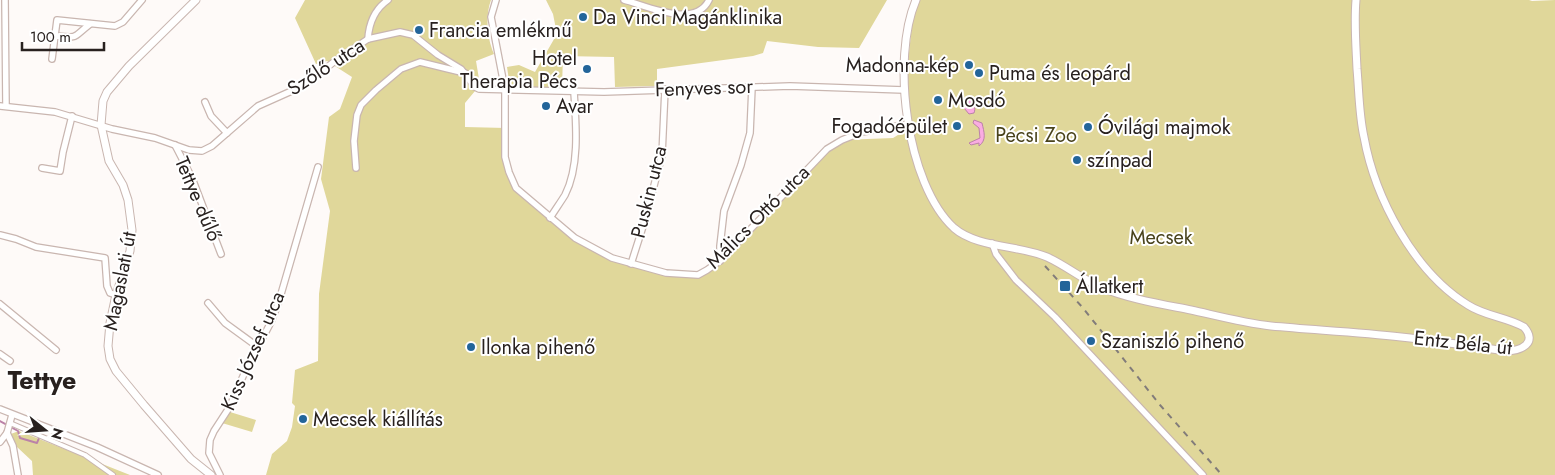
<svg xmlns="http://www.w3.org/2000/svg" width="1555" height="475" font-family="Jost,sans-serif">
  <style>
    .green { fill: #e0d79a }
    .water { fill: #faace2; stroke: #bb82a8 }
    .lines { fill: none; stroke-linecap: round; stroke-linejoin: round }
    .stream { stroke: #bb82a8; stroke-width: 2 }
    .pedestrian-casing { stroke: #c9b6b0; stroke-width: 6 }
    .minor-casing { stroke: #c9b6b0; stroke-width: 8 }
    .tertiary-casing { stroke: #c9b6b0; stroke-width: 9 }
    .pedestrian { stroke: #fff; stroke-width: 4 }
    .minor { stroke: #fff; stroke-width: 5.5 }
    .tertiary { stroke: #fff; stroke-width: 7 }
    .rail { stroke: #827c7a; stroke-width: 2; stroke-dasharray: 6 6; stroke-linecap: butt }
    .poi-dot { fill: #23659a; stroke: #fff; stroke-width: 2 }
    .labels { text-anchor: middle; dominant-baseline: central; stroke-width: 4; stroke-linejoin: round; paint-order: stroke }
    .poi-label { font-size: 20px; fill: #28211f; stroke: #fff; text-anchor: start }
    .street-label { font-size: 20px; fill: #28211f; stroke: #fff }
    .park-label { font-size: 20px; fill: #49431c; stroke: #fff }
    .district-label { font-size: 25px; font-weight: bold; fill: #28211f; stroke: #fff }
  </style>
  <rect width="100%" height="100%" fill="#fefaf8"/>
  <g class="green">
    <path d="M305,0h186c-6,16 -4,38 3,54l-18,7 4,24 -15,18v24l41,1 -1,29 11,31 34,30 50,34 66,22 32,1 23,-15 92,-98 29,-22 51,-2 18,-11 -6,-37 9,-84 2,-6h613l3,1 23,-1v475h-1289l6,-21 15,-13 5,-14 3,-21 -3,-3 3,-33 23,-9 1,-67 11,-83 -9,-32 8,-62 11,-8 12,-32 -25,-16 -11,3 -21,-46z"/>
    <path d="M546,0h341l-28,48 -41,-1 -51,-6 -4,12 -10,3 -96,13v17l-42,1 -1,-30 -51,-1 -1,31h-52l-3,-20 12,-2 16,7 22,-38 -4,-20z"/>
    <path d="M230,412l26,8 -4,12 -30,-9z"/>
    <path d="M19,431l111,44h-97l-1,-14 -15,-14 -9,-12z"/>
  </g>
  <g class="water">
    <path d="M967,99l4,1c3,4 5,8 3,13l-5,1 -5,-6v-7z"/>
    <path d="M974,120l8,3c2,9 5,17 -3,23v-3l-8,2 -2,-2 11,-5 -1,-10 -6,-5z"/>
  </g>
  <g class="lines">
    <path class="stream" d="M0,421l18,10 2,7 17,5 2,-5"/>
    <defs>
      <path id="pedestrian" d="M10,423l75,32 28,20"/>
      <g id="minor">
        <path d="M5,0l1,106"/>
        <path d="M496,0l-5,17 14,73v67l4,15 7,16 59,50 37,20 54,15 32,2 9,-5 14,-10 106,-111 15,-9 20,-8 47,-8"/>
        <path d="M624,0c23,6 71,29 85,0"/>
        <path d="M55,36c25,2 17,2 35,-12"/>
        <path d="M368,39c1,-16 7,-30 20,-39"/>
        <path d="M52,59l5,-39 58,6 8,-4 19,-22"/>
        <path d="M205,102l6,14 16,17"/>
        <path d="M0,106l55,6 57,17 43,9 34,12 13,1 10,-5 46,-40 47,-21 30,-24 33,-22 32,-7 13,3 25,20 23,14 14,18 4,2 125,3 186,-6 114,4"/>
        <path d="M175,145l17,33 29,76"/>
        <path d="M42,168l18,3 3,-19 9,-36"/>
        <path d="M356,168l-2,-27 3,-26 4,-10 15,-15 25,-21 19,-7 45,11"/>
        <path d="M550,218c5,-8 10,-15 15,-23 15,-29 11,-72 9,-103"/>
        <path d="M0,235l16,4 20,8 69,11 2,28 3,7 6,2"/>
        <path d="M992,243l4,11 20,26 39,37 148,158"/>
        <path d="M720,261v-15l4,-35 17,-46 9,-32 2,-46"/>
        <path d="M631,264l14,-44 17,-65 3,-66"/>
        <path d="M208,303l17,20 33,24"/>
        <path d="M0,304l56,46"/>
        <path d="M0,354l10,7"/>
        <path d="M0,409l97,38 61,28"/>
        <path d="M7,433l6,13 5,29"/>
        <path d="M0,442l7,-9 5,-18"/>
        <path d="M220,475l-11,-22 1,-13 4,-9 15,-23 15,-34 27,-52 8,-21 39,-134"/>
      </g>
      <g id="tertiary">
        <path d="M196,0l-67,66 -22,26 -4,9 -2,24 8,36 14,24 5,15 4,30 -2,21 -14,44 -6,28 -2,23 2,13 6,12 28,34 47,54 20,16"/>
        <path d="M916,0c-25,58 -10,184 38,228 23,20 65,17 93,29 18,8 35,22 53,30 29,12 61,17 91,23 27,6 53,13 80,16 43,4 87,6 130,11 35,4 70,9 105,14 15,0 32,-8 18,-24 -18,-10 -39,-11 -56,-22 -54,-33 -93,-107 -104,-168 -5,-22 -5,-46 -7,-68 -1,-23 -3,-46 -1,-69"/>
      </g>
    </defs>
    <use href="#pedestrian" class="pedestrian-casing"/>
    <use href="#minor" class="minor-casing"/>
    <use href="#tertiary" class="tertiary-casing"/>
    <use href="#pedestrian" class="pedestrian"/>
    <use href="#minor" class="minor"/>
    <use href="#tertiary" class="tertiary"/>
    <path class="rail" d="M1045,266l38,42 77,97 62,70"/>
  </g>
  <g class="poi-dot">
    <circle cx="583" cy="17" r="5"/>
    <circle cx="419" cy="30" r="5"/>
    <circle cx="969" cy="65" r="5"/>
    <circle cx="587" cy="69" r="5"/>
    <circle cx="979" cy="73" r="5"/>
    <circle cx="938" cy="100" r="5"/>
    <circle cx="546" cy="106" r="5"/>
    <circle cx="957" cy="126" r="5"/>
    <circle cx="1088" cy="127" r="5"/>
    <circle cx="1077" cy="160" r="5"/>
    <rect x="1059" y="280" width="12" height="12" rx="2.5"/>
    <circle cx="1091" cy="341" r="5"/>
    <circle cx="471" cy="347" r="5"/>
    <circle cx="303" cy="419" r="5"/>
  </g>
  <g class="labels">
    <g class="poi-label">
      <text x="593" y="17">Da Vinci Magánklinika</text>
      <text x="429" y="30">Francia emlékmű</text>
      <text x="577" y="58" text-anchor="end">Hotel<tspan x="577" dy="23">Therapia Pécs</tspan></text>
      <text x="959" y="65" text-anchor="end">Madonna-kép</text>
      <text x="989" y="73">Puma és leopárd</text>
      <text x="948" y="100">Mosdó</text>
      <text x="556" y="106">Avar</text>
      <text x="947" y="126" text-anchor="end">Fogadóépület</text>
      <text x="1098" y="127">Óvilági majmok</text>
      <text x="1087" y="160">színpad</text>
      <text x="1076" y="286">Állatkert</text>
      <text x="1101" y="341">Szaniszló pihenő</text>
      <text x="481" y="347">Ilonka pihenő</text>
      <text x="313" y="419">Mecsek kiállítás</text>
    </g>
    <g class="street-label">
      <text transform="translate(326 67) rotate(-33)">Szőlő utca</text>
      <text transform="translate(704 88) rotate(-2)">Fenyves sor</text>
      <text transform="translate(649 192) rotate(-76)">Puskin utca</text>
      <text transform="translate(198 199) rotate(67)">Tettye dűlő</text>
      <text transform="translate(758 217) rotate(-45)">Málics Ottó utca</text>
      <text transform="translate(120 281) rotate(-79)">Magaslati út</text>
      <text transform="translate(1463 343) rotate(6)">Entz Béla út</text>
      <text transform="translate(253 351) rotate(-66)">Kiss József utca</text>
    </g>
    <g class="park-label">
      <text x="1036" y="135">Pécsi Zoo</text>
      <text x="1161" y="237">Mecsek</text>
    </g>
    <g class="district-label">
      <text x="42" y="380">Tettye</text>
    </g>
  </g>
  <g transform="translate(45 430) rotate(107)" stroke="#ffffff" stroke-width="4" paint-order="stroke">
  <path d="M0-4L9 19L0 12L-9 19Z" fill="#28211f"/>
  <text y="-8" font-size="14" font-weight="bold" text-anchor="middle" fill="#28211f">N</text>
  </g>
  <path d="M22 42v8h82v-8" fill="none" stroke="#28211f" stroke-width="2.5"/>
  <text x="30" y="42" font-size="15" fill="#28211f" stroke="#ffffff" stroke-width="4" paint-order="stroke">100 m</text>
</svg>
